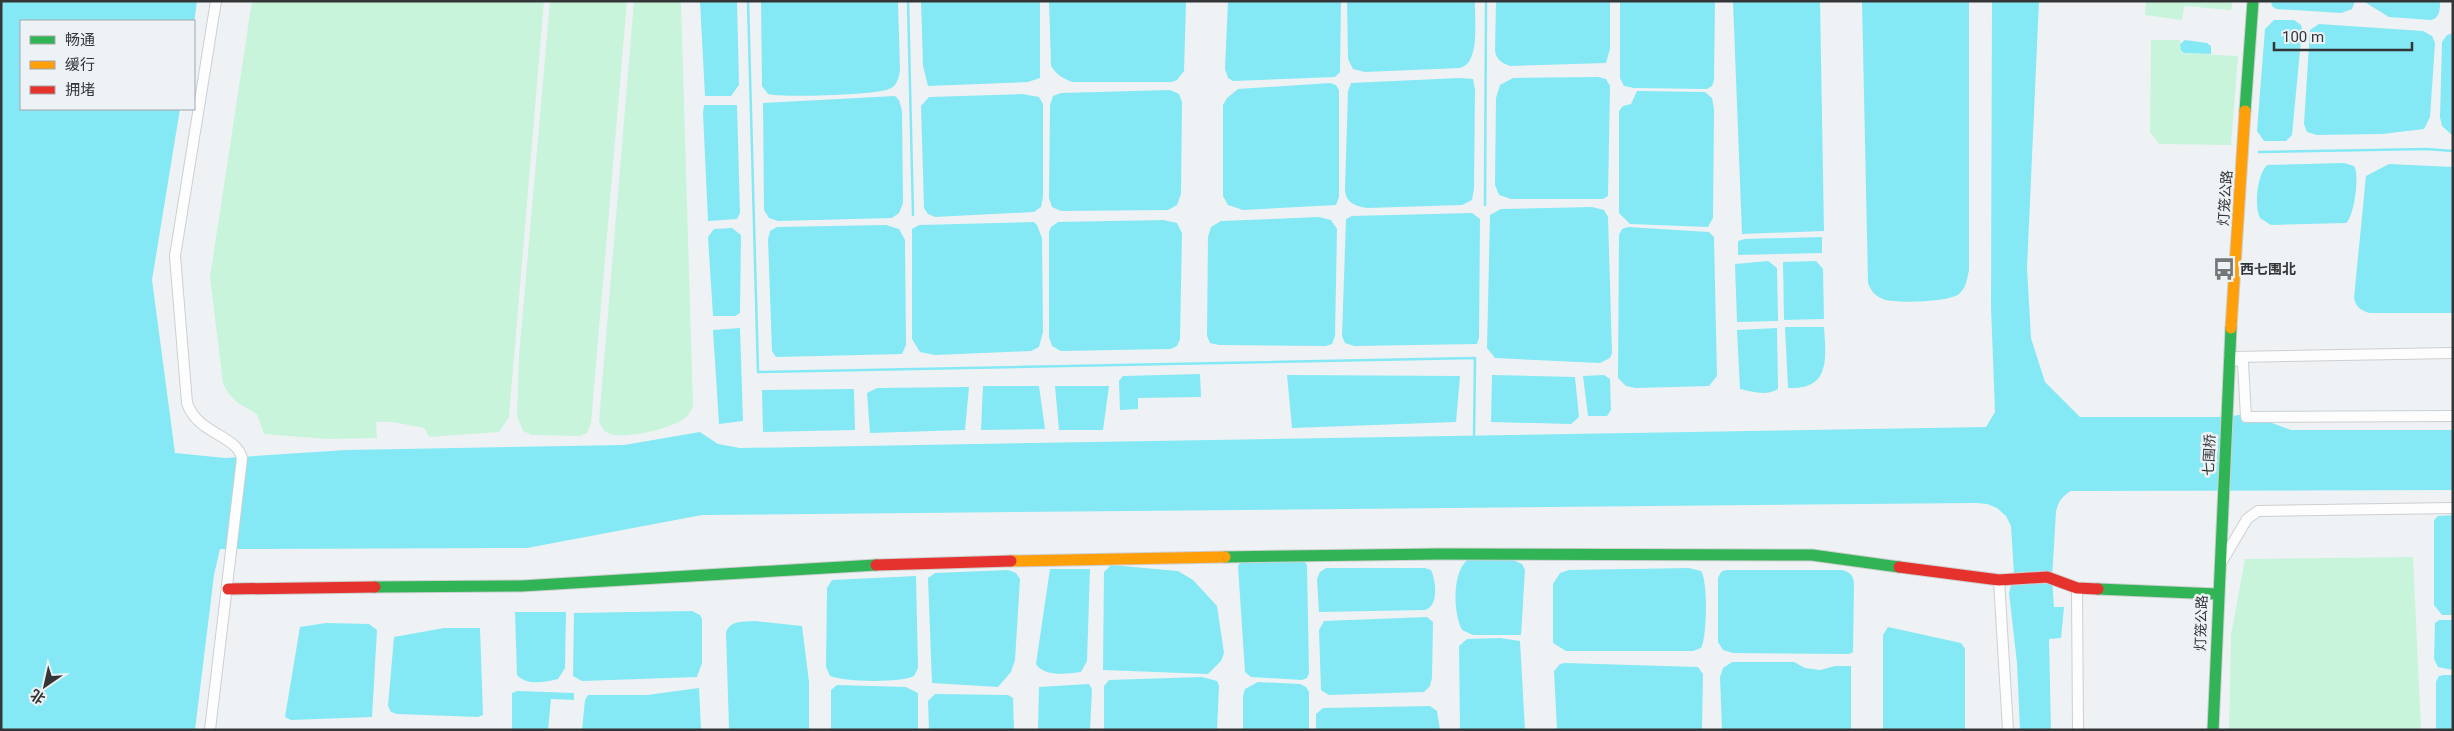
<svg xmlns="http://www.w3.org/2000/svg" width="2454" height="731" font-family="Roboto,'Noto Sans SC',sans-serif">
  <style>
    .green { fill: #c8f4dc }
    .water { fill: #84e9f4 }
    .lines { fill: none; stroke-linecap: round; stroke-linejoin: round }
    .stream { stroke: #84e9f4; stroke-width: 2.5 }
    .street-casing { stroke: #cdcfd1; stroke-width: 12 }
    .fast-casing { stroke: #cdcfd1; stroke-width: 13 }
    .slow-casing { stroke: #cdcfd1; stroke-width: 13 }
    .jam-casing { stroke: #cdcfd1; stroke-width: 13 }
    .street { stroke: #fdfdfd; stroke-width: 10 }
    .fast { stroke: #30b455; stroke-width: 11 }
    .slow { stroke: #ff9f0a; stroke-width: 11 }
    .jam { stroke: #e5322d; stroke-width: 11 }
    .labels { text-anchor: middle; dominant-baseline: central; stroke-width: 5; stroke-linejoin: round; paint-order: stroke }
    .street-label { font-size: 14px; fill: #333536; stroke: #edf2f6 }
    .poi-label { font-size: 14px; font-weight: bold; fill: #333536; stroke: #edf2f6; text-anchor: start }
  </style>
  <rect width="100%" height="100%" fill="#eff2f4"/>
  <g class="green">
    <path d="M252,1h292l-35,416 -10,15 -70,5 -5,-9 -31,-6h-17l1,16 -51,1 -62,-5 -7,-20 -19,-11 -9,-9 -6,-10 -13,-107z"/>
    <path d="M550,1h77l-36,422 -4,10 -7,3 -48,-1 -9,-4 -6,-15 2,-60z"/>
    <path d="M634,1h47l12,406c-3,5 -5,9 -9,12 -13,9 -62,22 -76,14 -5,-2 -7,-7 -9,-12z"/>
    <path d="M2146,1h87l-2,9 -47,-4 -2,14 -37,-5z"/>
    <path d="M2151,40h29l1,13 57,3 -7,89 -72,-1 -9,-12z"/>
    <path d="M2413,557l8,173h-192l2,-95 14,-76z"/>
  </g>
  <g class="water">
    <path d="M1,1h196l-3,23v-3h-173v88h159l-28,171 23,173 50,5 121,-8 278,-5 76,-13 18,12 22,4 1246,-21 9,-15 -4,-105 1,-306h47l-12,267 4,70 14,44 35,35h143l25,-3 43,16h162v60l-382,1c-9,5 -13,11 -15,21l-4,66 2,29h10l-3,31 -12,1 2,91h-31l-3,-67 -8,-70 5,-19 -3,-48 -5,-10 -9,-8 -10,-4 -11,-1 -1274,12 -175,33 -307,1 -6,26 -19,155h-194z"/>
    <path d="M700,1h37l2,84 -8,11h-26z"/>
    <path d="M761,1h137l2,69c-1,8 -3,16 -11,19 -13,6 -108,9 -121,5l-6,-8z"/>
    <path d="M921,1h119v77l-12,4 -100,4 -5,-20z"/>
    <path d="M1049,1h137l-2,70 -7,9 -5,2h-100c-10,-4 -15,-7 -21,-16z"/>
    <path d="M1228,1h113l-1,71 -5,5 -102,4 -5,-3 -3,-9z"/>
    <path d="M1347,1h128c-1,18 6,62 -15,67l-95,4 -12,-3 -5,-10z"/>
    <path d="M1496,1h114v48l-4,14 -96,3c-8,-3 -14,-6 -15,-16z"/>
    <path d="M1620,1h95l-1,79 -2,6 -5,3 -73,-1 -10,-2 -4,-8z"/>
    <path d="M1733,1h87l4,230 -82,3z"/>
    <path d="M1862,1h107v269c-2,9 -3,18 -10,24 -9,8 -65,10 -76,5 -8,-3 -12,-8 -15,-16z"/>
    <path d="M2271,1h84l-3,8 -11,4 -65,-4 -4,-3z"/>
    <path d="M2363,1h77c0,8 0,17 -9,19l-42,-3z"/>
    <path d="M2274,20h20l7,5 1,4 -10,106 -6,6h-22l-7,-10 8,-102z"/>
    <path d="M2319,24l104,7 9,5 3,7 -5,74 -6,12 -42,5 -65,1 -10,-3 -3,-8 6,-94z"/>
    <path d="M2453,33v103l-11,-10 -2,-9 2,-75 5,-7z"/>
    <path d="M2185,40l22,3 4,3v8l-27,-1 -3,-2 -1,-7z"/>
    <path d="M1598,77l8,2 4,7 -2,110 -5,3h-92l-12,-4 -4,-10 1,-87 4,-13 13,-7z"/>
    <path d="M1459,78l14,1 2,11 -1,98 -2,12 -10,5 -95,3c-13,-2 -22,-6 -22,-20l3,-97 3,-8z"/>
    <path d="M1330,83l6,2 3,5v107l-3,8 -93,5 -15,-5 -5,-9v-91l4,-7 11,-9z"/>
    <path d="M1170,90l9,4 3,8 -1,92 -4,11 -9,5 -107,1 -9,-4 -3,-9 1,-93 3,-9 8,-3z"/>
    <path d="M1637,91l68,1 7,6 2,11 -1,109 -5,9 -78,-3 -11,-11v-102l4,-5 8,-2z"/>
    <path d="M1022,94l17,3 4,7v93l-2,10 -7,5 -99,5 -7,-3 -4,-6 -3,-102 8,-9z"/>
    <path d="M895,96l4,4 3,11 1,92 -4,10 -7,5 -114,3 -9,-3 -5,-8 -1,-107z"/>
    <path d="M704,105h33l3,108 -3,6 -29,2 -5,-108z"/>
    <path d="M2344,163l10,3c6,9 0,51 -8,57l-75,2 -11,-7c-6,-12 -3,-43 7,-53z"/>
    <path d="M2389,164l64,3v146h-83c-9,-2 -14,-6 -16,-15l12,-122z"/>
    <path d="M1592,207l12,3 4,7 4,136 -2,5 -10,5 -105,-5 -8,-10 3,-133 11,-6z"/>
    <path d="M1472,213l8,6 -1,119 -2,6 -123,2 -9,-3 -3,-7 4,-117 6,-3z"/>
    <path d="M1319,217l12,3 6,9 -2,107 -3,8 -6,2 -107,-1 -9,-2 -3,-7 1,-99 3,-10 10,-6z"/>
    <path d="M1163,220l14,3 5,10 -2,106 -3,7 -6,3 -110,2 -9,-5 -3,-9v-105l2,-5 7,-5z"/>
    <path d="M1034,222l3,3 5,13 1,94 -4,15 -8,4 -96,4 -15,-3 -8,-13v-110l7,-4z"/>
    <path d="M886,225l13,4 6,11 1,105 -4,9 -126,3 -4,-6 -4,-112 2,-8 7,-4z"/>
    <path d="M1628,227l81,5 5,5 3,139 -8,10 -73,2 -10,-2 -8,-8 1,-143 3,-6z"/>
    <path d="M732,228l9,7 -1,78 -5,3h-22l-5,-79 6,-8z"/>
    <path d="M1822,237v16l-84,2v-14l7,-2z"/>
    <path d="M1768,261l9,7 1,53 -41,1 -2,-58z"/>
    <path d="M1816,261l7,8 1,50 -40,1 -1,-58z"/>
    <path d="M1785,327h39c2,31 7,63 -36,61z"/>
    <path d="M740,328l3,93 -24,3 -6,-94z"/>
    <path d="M1777,328l1,61c-11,7 -26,3 -38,0l-3,-59z"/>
    <path d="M1200,374l1,23 -63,1v11l-18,1 -1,-29 4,-5z"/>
    <path d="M1287,375l173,1 -4,46 -164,6z"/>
    <path d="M1492,375l83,2 4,40 -8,7 -80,-2z"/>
    <path d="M1604,375l6,4 1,31 -4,6h-19l-5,-40z"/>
    <path d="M983,386h56l6,43 -64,1z"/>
    <path d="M1055,386h54l-6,44h-44z"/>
    <path d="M969,387l-4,43 -95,3 -3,-40 10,-5z"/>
    <path d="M854,389l1,41 -92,2 -1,-42z"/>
    <path d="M2453,515v100h-11l-8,-10v-85l4,-4z"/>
    <path d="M1242,560l62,1 3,4 2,108 -2,5 -5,2 -51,-3 -6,-5 -7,-106z"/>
    <path d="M1467,560h46l9,4 3,6 -4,65h-48l-11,-5c-9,-18 -10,-56 5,-70z"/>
    <path d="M1111,565l67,6 15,9 24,26 7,47 -3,8 -13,13 -105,-4 1,-98z"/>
    <path d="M1326,568h99l6,2c5,11 8,36 -6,40l-106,2 -2,-33 3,-7z"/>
    <path d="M1689,568l12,3c7,9 6,67 0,77l-8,3h-127l-13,-8v-59l7,-11 9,-3z"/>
    <path d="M1050,569h40l-3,92 -6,11c-14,2 -37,5 -45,-8z"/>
    <path d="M1008,570l8,3 4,6 -5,81 -4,12 -13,15 -66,-4 -4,-105 7,-5z"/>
    <path d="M1726,570h116c8,2 11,5 12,13l-1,69 -4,2 -116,-1 -10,-3 -5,-8v-64l3,-6z"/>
    <path d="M916,576l2,92 -4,8c-13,7 -70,6 -84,0l-4,-9 1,-79 5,-8z"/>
    <path d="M692,611l8,4 2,4v44l-5,14 -115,4 -9,-5 1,-63z"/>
    <path d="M515,612h51l-1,56 -7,11c-13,3 -31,7 -41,-4z"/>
    <path d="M1427,617l6,5 -1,56 -2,8 -6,6 -95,3 -8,-5 -2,-60 5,-9z"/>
    <path d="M2439,620h14v50l-15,-3 -4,-8 1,-36z"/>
    <path d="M755,621l47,5 7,56v48h-80l-3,-98c5,-12 17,-10 29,-11z"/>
    <path d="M326,623l43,1 8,6 -5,87 -81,3 -6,-3 15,-90z"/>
    <path d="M1888,627l73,16 4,6v81h-82v-95z"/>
    <path d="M444,628h36l3,87 -5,2 -81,-3 -6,-2 -3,-6 6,-69z"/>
    <path d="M1500,638l20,3 5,89h-65l-1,-84 8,-7z"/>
    <path d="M1732,662h62l11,6 15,2 15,-4h16v64h-129l-2,-53 3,-9z"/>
    <path d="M1565,663l133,4 5,7 -1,56h-145l-3,-59 6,-7z"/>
    <path d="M2444,675h9v55h-17v-48l3,-6z"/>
    <path d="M1202,677l15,4 2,5 -2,44h-113v-44l5,-6z"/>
    <path d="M1258,682l42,2 6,3 3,5v38h-66v-34l2,-7z"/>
    <path d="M1089,684l3,5 -2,41h-52l1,-43z"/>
    <path d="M837,685l69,2 12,6v37h-87v-40z"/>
    <path d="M699,688l2,42h-119l3,-30 3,-5h59z"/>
    <path d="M517,691l57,2v7l-23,-1 -3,31h-36v-37z"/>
    <path d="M935,694l73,1 5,3 1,32h-85l-1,-29z"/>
    <path d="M1430,706l7,5 3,19h-124v-16l7,-6z"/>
  </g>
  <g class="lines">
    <g class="stream">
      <path d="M748,1l10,371 717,-14 -1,81"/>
      <path d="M908,1l5,214"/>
      <path d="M2259,152l167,-3 27,2"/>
      <path d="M1485,205l1,-204"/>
    </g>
    <defs>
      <g id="street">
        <path d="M2229,357l14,6 3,54 207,-1"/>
        <path d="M2233,357l220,-4"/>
        <path d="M2221,563l26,-44 11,-8 195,-3"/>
        <path d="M1999,580l9,150"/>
        <path d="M2077,588l1,142"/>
        <path d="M210,730l32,-272c-6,-24 -44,-23 -55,-55l-12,-147 41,-255"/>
      </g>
      <g id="fast">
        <path d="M2245,111l8,-110"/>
        <path d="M1225,557l214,-3 373,1 87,12"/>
        <path d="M375,587l146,-1 355,-21"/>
        <path d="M2098,589l119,5"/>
        <path d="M2213,730l18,-402"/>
      </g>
      <g id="slow">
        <path d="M2231,328l14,-217"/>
        <path d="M1011,561l214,-4"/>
      </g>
      <g id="jam">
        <path d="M876,565l135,-4"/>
        <path d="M1899,567l100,13 48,-3 30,11 21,1"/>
        <path d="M228,589l147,-2"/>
      </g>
    </defs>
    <use href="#street" class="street-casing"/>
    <use href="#fast" class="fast-casing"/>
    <use href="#slow" class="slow-casing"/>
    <use href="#jam" class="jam-casing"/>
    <use href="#street" class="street"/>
    <use href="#fast" class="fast"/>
    <use href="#slow" class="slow"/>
    <use href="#jam" class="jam"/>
  </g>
  <defs>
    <symbol id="bus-bare" viewBox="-9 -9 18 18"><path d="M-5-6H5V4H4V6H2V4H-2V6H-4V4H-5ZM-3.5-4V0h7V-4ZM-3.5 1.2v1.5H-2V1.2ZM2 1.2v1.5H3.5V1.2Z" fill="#757778" stroke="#edf2f6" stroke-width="2.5" paint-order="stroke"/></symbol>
  </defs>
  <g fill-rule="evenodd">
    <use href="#bus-bare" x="2208" y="253" width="32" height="32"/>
  </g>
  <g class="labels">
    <g class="street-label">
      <text transform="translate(2225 198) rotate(-86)">灯笼公路</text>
      <text transform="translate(2209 455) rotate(-87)">七围桥</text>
      <text transform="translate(2201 623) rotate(-88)">灯笼公路</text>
    </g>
    <g class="poi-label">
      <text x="2240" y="269">西七围北</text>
    </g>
  </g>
  <rect width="2454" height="731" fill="none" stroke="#333536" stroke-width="5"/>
  <rect x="20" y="20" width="175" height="90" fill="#edf2f6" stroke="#a3a6a9"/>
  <rect x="30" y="36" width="25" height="8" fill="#30b455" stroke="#a3a6a9"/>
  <text x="65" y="45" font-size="15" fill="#333536">畅通</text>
  <rect x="30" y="61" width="25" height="8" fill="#ff9f0a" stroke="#a3a6a9"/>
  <text x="65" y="70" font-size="15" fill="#333536">缓行</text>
  <rect x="30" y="86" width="25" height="8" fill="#e5322d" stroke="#a3a6a9"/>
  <text x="65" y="95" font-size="15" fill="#333536">拥堵</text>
  <g transform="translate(45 686) rotate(214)" stroke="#edf2f6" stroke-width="4" paint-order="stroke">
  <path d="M0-4L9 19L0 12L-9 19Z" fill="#333536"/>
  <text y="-8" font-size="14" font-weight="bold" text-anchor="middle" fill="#333536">北</text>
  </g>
  <path d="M2274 42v8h138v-8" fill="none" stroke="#333536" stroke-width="2.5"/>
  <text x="2282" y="42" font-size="15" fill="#333536" stroke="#edf2f6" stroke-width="4" paint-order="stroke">100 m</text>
</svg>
